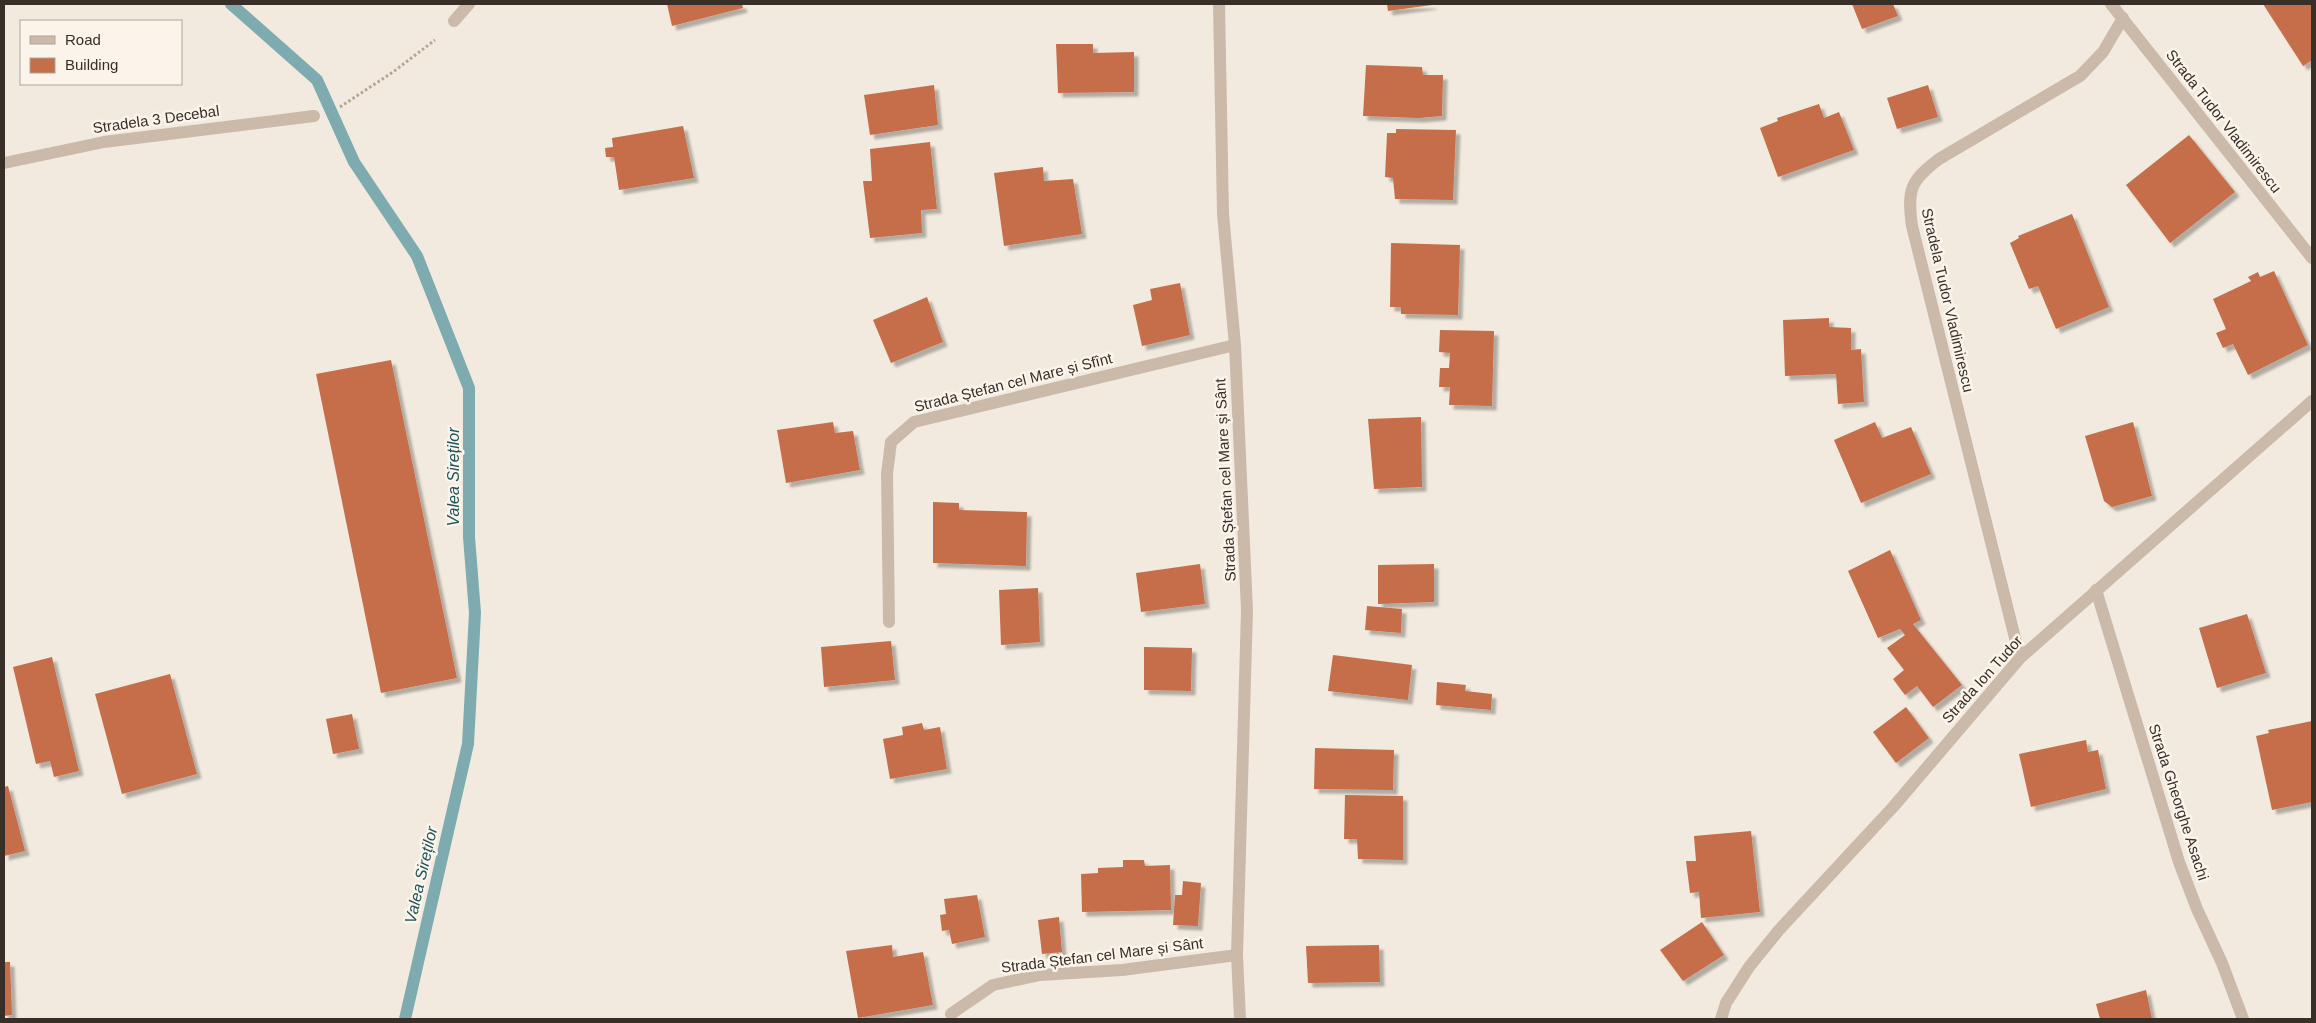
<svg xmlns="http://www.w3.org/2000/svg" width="2316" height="1023" font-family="Helvetica,sans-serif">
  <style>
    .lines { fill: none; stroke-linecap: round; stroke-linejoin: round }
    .stream { stroke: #7dabaf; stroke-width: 12 }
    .building { fill: #c56e4a; filter: url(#shadow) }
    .path { stroke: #b7a594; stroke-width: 3; stroke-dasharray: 2.5 2.5; stroke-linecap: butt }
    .minor { stroke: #cbbaaa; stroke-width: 12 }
    .labels { text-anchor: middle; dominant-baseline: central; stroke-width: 5; stroke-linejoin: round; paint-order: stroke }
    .street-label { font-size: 15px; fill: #382f29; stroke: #faf4eb }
    .water-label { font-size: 16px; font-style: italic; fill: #1f535a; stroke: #faf4eb }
  </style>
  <defs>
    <filter id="shadow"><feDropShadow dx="4.5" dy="4.5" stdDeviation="1" flood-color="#0004"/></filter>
  </defs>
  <rect width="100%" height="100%" fill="#f2eade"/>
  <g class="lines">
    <path class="stream" d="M231,4l86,76 37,82 63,94 52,132v149l6,76 -7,131 -63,275"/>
  </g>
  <g class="building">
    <path d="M667,4h75l1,4 -71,18z"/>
    <path d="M1387,4h45v1l-44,6z"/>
    <path d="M1852,4h41l5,12 -36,13z"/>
    <path d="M2263,4h49v56l-9,6z"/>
    <path d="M1056,44h37v9l41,-1v40l-76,1z"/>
    <path d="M1366,65l56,2 1,8h20l-1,41 -23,2 -56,-2z"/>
    <path d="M934,85l4,40 -68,10 -6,-40z"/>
    <path d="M1928,85l10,32 -41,12 -10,-31z"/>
    <path d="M1819,104l5,14 15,-6 15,38 -76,27 -18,-49 18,-7 -1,-3z"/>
    <path d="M683,126l11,52 -75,12 -5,-33h-8l-1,-9 8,-1 -1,-9z"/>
    <path d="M1396,129l60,1 -3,70 -58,-1 -2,-21 -8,-1 2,-44h9z"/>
    <path d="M2189,135l46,57 -65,51 -44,-58z"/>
    <path d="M930,142l7,67 -16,1 1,23 -52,5 -7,-57h9l-2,-32z"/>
    <path d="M1043,167l1,14 29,-2 9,55 -78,12 -10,-73z"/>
    <path d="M2072,214l37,93 -53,22 -18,-43 -9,3 -19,-46 9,-5 -1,-2z"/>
    <path d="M1391,243l69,2 -2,70 -57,-1v-7h-11z"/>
    <path d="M2274,271l34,74 -60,30 -15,-31 -10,4 -7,-15 10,-4 -13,-30 38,-18 -3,-4 10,-5 2,5z"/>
    <path d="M1180,283l10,52 -48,11 -9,-41 19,-5 -2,-11z"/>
    <path d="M927,297l16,45 -52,21 -18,-43z"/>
    <path d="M1829,318v9l22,1v22l10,-1 3,53 -26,2 -2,-30 -51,2 -2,-56z"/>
    <path d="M1440,330l54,1 -2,75 -43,-1 1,-18h-11l1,-19h9l1,-15 -11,-1z"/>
    <path d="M391,360l66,318 -76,15 -65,-319z"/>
    <path d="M1421,417l1,70 -48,2 -6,-70z"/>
    <path d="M833,422l2,11 18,-2 7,39 -74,13 -9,-53z"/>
    <path d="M1875,422l7,16 29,-11 20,47 -70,29 -27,-63z"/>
    <path d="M2133,422l19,74 -40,11 -8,-6 -19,-65z"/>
    <path d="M933,502l26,1v7l68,2 -1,54 -93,-3z"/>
    <path d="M1890,550l31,70 -8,4 49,61 -29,22 -16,-21 -12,9 -12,-16 11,-9 -17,-22 18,-13 -5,-6 -22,9 -30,-67z"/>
    <path d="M1200,564l5,40 -64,8 -5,-39z"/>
    <path d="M1434,564v38l-56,2v-39z"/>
    <path d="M1038,588l2,54 -39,3 -2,-55z"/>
    <path d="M1367,606l35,3 -1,24 -36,-3z"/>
    <path d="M2247,614l19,59 -49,15 -18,-60z"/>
    <path d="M891,641l4,39 -71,7 -3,-40z"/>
    <path d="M1144,647l48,1 -1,43 -47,-1z"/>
    <path d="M1333,655l79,10 -4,35 -80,-9z"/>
    <path d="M52,657l27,114 -25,6 -4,-16 -14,3 -23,-97z"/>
    <path d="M170,674l27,100 -75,20 -27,-100z"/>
    <path d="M1437,682l29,3 -1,6 27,3 -1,16 -55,-5z"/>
    <path d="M1906,707l23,31 -33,25 -23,-31z"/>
    <path d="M352,714l7,35 -26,5 -7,-35z"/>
    <path d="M2312,721v81l-40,8 -16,-74 13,-3 -1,-3z"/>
    <path d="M922,723l2,7 16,-3 7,42 -57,10 -7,-40 20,-4 -1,-8z"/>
    <path d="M2086,740l2,12 10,-2 8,39 -75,18 -12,-53z"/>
    <path d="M1315,748l79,2 -1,40 -79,-1z"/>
    <path d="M8,786l17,65 -21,5v-69z"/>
    <path d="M1345,795l58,1v64l-45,-1 -1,-20h-13z"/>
    <path d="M1751,831l9,81 -59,6 -2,-26 -9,1 -4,-32h10l-2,-25z"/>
    <path d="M1123,860h21l1,6 25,-1 1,45 -89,2 -1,-38 17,-1v-5l25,-1z"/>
    <path d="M1183,881l18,2 -3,43 -25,-1 2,-30h7z"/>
    <path d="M977,895l8,42 -33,7 -3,-14 -7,1 -2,-16 6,-1 -2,-15z"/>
    <path d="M1059,917l3,35 -20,2 -4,-34z"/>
    <path d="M1702,922l22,33 -41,26 -23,-31z"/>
    <path d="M892,945l1,12 30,-5 10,53 -75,13 -12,-67z"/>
    <path d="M1379,945l1,37 -72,1 -2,-37z"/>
    <path d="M4,962h6l2,53 -8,1z"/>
    <path d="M2146,990l6,29h-52l-4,-15z"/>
  </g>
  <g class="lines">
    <path class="path" d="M340,107l53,-35 42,-32"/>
    <g class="minor">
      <path d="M1219,4l4,210 12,131 12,265 -10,345 3,64"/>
      <path d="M2111,4l201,254"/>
      <path d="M454,21l15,-17"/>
      <path d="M4,163l100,-21 210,-26"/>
      <path d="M2096,590l83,272 18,47 25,54 21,56"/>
      <path d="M889,622l-2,-148 4,-32 23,-20 321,-77"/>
      <path d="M2020,658l-108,-432c-5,-36 -2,-45 27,-67l141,-83 23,-24 20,-34"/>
      <path d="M951,1014l42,-29 47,-10 82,-5 115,-15"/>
      <path d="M1721,1019l5,-16 23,-36 30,-37 115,-124 126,-148 292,-257"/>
    </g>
  </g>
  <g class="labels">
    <g class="street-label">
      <text transform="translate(156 119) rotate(-8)">Stradela 3 Decebal</text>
      <text transform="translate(2224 121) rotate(52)">Strada Tudor Vladimirescu</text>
      <text transform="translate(1948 300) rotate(77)">Stradela Tudor Vladimirescu</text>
      <text transform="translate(1013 382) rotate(-14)">Strada Ștefan cel Mare și Sfînt</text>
      <text transform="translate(1225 480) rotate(-93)">Strada Ștefan cel Mare și Sânt</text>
      <text transform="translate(1982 679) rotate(-48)">Strada Ion Tudor</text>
      <text transform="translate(2179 802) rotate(72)">Strada Gheorghe Asachi</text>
      <text transform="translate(1102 955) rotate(-7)">Strada Ștefan cel Mare și Sânt</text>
    </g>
    <g class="water-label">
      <text transform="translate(453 477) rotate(-90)">Valea Sireților</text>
      <text transform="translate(421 875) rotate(-77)">Valea Sireților</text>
    </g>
  </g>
  <rect width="2316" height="1023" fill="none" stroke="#382f29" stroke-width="10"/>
  <rect x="20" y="20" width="162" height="65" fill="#faf4eb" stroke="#aca59d"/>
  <rect x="30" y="36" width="25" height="8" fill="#cbbaaa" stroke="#aca59d"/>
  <text x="65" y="45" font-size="15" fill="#382f29">Road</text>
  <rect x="30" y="58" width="25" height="15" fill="#c56e4a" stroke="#aca59d"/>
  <text x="65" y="70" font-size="15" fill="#382f29">Building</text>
</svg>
